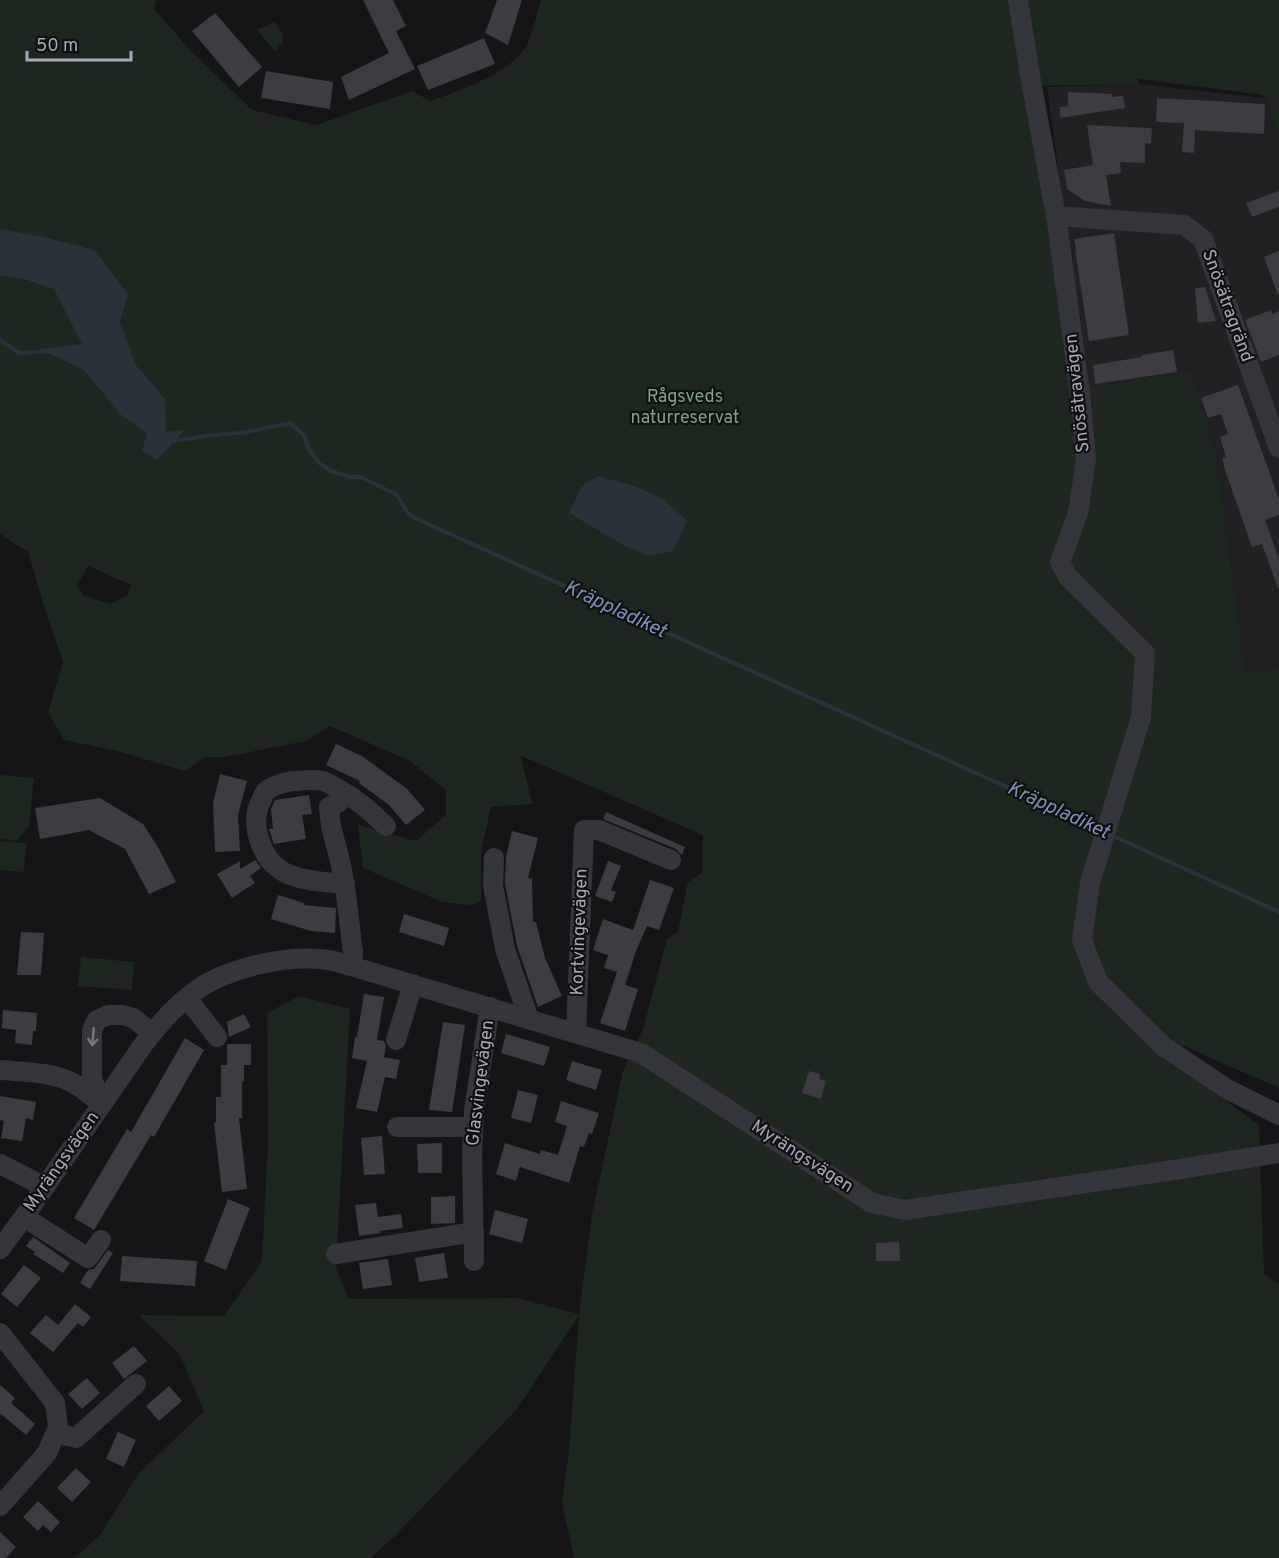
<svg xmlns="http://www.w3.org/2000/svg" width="1279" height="1558" font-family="Overpass,sans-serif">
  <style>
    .built { fill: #212023 }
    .green { fill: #1e2620; fill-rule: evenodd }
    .water { fill: #2a313b }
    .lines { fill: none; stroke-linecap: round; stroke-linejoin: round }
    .stream { stroke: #2a313b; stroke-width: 4 }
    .building { fill: #3c3c41 }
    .minor { stroke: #35353c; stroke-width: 20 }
    .oneway { stroke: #737580 }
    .labels { text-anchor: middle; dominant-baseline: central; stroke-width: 4.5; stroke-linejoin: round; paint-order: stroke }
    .street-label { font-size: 18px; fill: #a5a9b7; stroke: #100f11 }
    .park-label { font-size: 18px; fill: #7ba482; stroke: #100f11 }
    .water-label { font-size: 20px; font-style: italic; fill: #7a92b5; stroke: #100f11 }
  </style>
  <rect width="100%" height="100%" fill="#151416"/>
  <path class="built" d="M1139,84l126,14 14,39v530l-33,4 -29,-212 -129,-72 -41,-300z"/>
  <g class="green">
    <path d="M0,0h156l-2,9 36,41 62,60 64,15 96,-34 18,10c29,-10 81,-28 97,-56 5,-10 10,-33 14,-45h738v137l-14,-39 -3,-3 -121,-16h-3l1,5 -112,2 44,304 120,-19 26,88 29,212 33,-4v421l-95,-42 -8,18 83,61 5,149 15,10v274h-705l-12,-55 7,-52 10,-136 -62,94 -122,127 -25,22h-295l25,-23 39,-62 65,-62 -24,-56 -41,-40 85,1 38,-55 6,-119 -1,-129 32,-17 51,13 -14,259 13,31 168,-1 62,16 13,-100 31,-143 20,-42 24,-90 11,-7 10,-50 15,-10v-37l-182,-79 11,48 -41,3 -10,45v49l-10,4 -29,-3 -79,-34 -5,-43 58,16 30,-26v-25l-36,-29 -80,-35 -24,15 -81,16h-20l-20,14 -68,-20 -53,-11 -16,-28 15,-50 -19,-56 -16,-54 -28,-18zM88,566l43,19 -4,11 -17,8 -27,-9 -6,-9z"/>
    <path d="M275,22l8,12v8l-8,9 -18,-21z"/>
    <path d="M0,775l34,3 -5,48 -12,15 -17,-2z"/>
    <path d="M0,841l26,2 -2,29 -24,-2z"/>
    <path d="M81,957l53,5 -2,28 -54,-4z"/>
  </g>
  <g class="water">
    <path d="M0,229l44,8 50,13 34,44 -8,27 15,43 30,35 1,33 19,-2 -28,30 -15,-9 5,-18 -27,-19 -36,-44 -45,-21 43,-5 -28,-55 -27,-9 -27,-5z"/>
    <path d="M598,476l39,11 26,12 24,22 -14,30 -25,5 -23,-10 -56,-33 12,-26z"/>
  </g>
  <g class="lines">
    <g class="stream">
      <path d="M0,340l19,13 30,-2"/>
      <path d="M173,441l33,-5 41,-4 43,-9 14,12 5,14 10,14 12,8 19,6h10l36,17 12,19 7,5 684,311"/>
      <path d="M1111,835l168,77"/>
    </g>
  </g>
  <g class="building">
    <path d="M363,0h30l13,26 -10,5 19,38 -66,31 -8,-23 48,-24z"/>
    <path d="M497,0h25l-14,45 -23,-12z"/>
    <path d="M215,13l47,54 -23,20 -47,-56z"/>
    <path d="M484,38l11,26 -67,26 -11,-24z"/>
    <path d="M266,71l67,11 -3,27 -69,-11z"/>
    <path d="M1068,92l44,2v3l11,-1 2,12 -65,10v-11l8,-1z"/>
    <path d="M1157,98l108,6 -1,30 -69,-4 -1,23 -12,-1 2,-29 -28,-1z"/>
    <path d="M1087,125l65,3 -1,16 -6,-1v20l-25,-1 1,11 -15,2 5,31 -26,-5 -18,-12 -3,-19 29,-5z"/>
    <path d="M1279,191v16l-27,10 -6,-14z"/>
    <path d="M1114,233l15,102 -40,6 -14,-92h1l-2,-10z"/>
    <path d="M1279,251v43l-1,1 -14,-38z"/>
    <path d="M1205,287l11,34 -18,2 -3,-35z"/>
    <path d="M1271,310l1,4 7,-3v44l-18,7 -16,-42z"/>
    <path d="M1173,350l4,22 -82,12 -2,-19 49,-8v-2z"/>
    <path d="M1238,385l41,114v16l-14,5 14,39v29h-1l-16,-44 -10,3 -26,-74 -4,-15 4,-1 -6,-20 8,-3 -7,-20 -13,4 -7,-20z"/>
    <path d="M336,744l26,12 45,33 18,21 -19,15 -17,-20 -30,-22 1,-2 -34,-16z"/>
    <path d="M220,774l27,7 -9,34 2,36 -25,1 -2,-49z"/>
    <path d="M309,795l3,19 -10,1 4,24 -32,5 -5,-15h4l-2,-20 4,-9z"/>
    <path d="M100,798l43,26 16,25 17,33 -27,12 -24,-45 -36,-19 -49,9 -5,-31z"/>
    <path d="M606,812l79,35 -3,8 -6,-6 -73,-30z"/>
    <path d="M512,831l26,7 -10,40h4l1,44h3l9,36 17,38 -24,11 -21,-61 -12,-62 1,-27z"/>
    <path d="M255,860l6,8 -11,8 5,7 -23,15 -15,-24 23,-13v8z"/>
    <path d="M608,861l13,5 -10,24 5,2 -4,10 -17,-6z"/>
    <path d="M650,880l24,8 -15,42 -12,-4 -11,25 -11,34 13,4 -13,42 -25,-8 17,-51 -13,-4 4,-13 -15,-5 10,-31 30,11z"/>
    <path d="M278,895l26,8v2l32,3 -1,25 -24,-2 -40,-12z"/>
    <path d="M404,914l45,14 -5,18 -45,-14z"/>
    <path d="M21,932l23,1 -3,42h-24z"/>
    <path d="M364,994l20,3 -7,43 7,1 2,5 -2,11 16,3 -4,19 -11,-2 -8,35 -21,-4 11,-47 -15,-3 3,-21h2z"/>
    <path d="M3,1010l34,3 -1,18h-3l-1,14 -17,-2 1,-13 -14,-2z"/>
    <path d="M244,1014l7,13 -22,10 -2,-15z"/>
    <path d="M443,1022l22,3 -13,87 -23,-2z"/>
    <path d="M506,1034l44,13 -6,19 -43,-13z"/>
    <path d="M185,1038l19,12 -50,87 -3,-2 -57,95 -20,-12 53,-89 4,3z"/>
    <path d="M227,1044h24v21h-7v16h-2v37h-3l8,71 -25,3 -8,-69 2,-1v-25h5v-32h6z"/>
    <path d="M572,1061l30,9 -6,20 -30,-10z"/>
    <path d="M809,1071l11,3 -1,5 7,2 -5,18 -19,-6z"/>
    <path d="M518,1090l20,5 -7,28 -20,-5z"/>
    <path d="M0,1096l36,6 -3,18 -7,-2 -4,23 -21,-3 3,-17 -4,-1z"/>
    <path d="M561,1101l38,12 -7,21 -3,-1 -5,14 -4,-1 -11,37 -49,-16 -4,14 -20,-7 9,-31 35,11 1,-4 17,5 9,-29 -12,-4z"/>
    <path d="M382,1136l3,38 -21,1 -3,-37z"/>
    <path d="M442,1143v30h-24l-1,-29z"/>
    <path d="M455,1196v27l-24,1v-27z"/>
    <path d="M228,1199l22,9 -24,62 -22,-9z"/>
    <path d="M376,1203l2,14 23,-3 2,14 -23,3v2l-21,3 -4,-31z"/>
    <path d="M495,1210l33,9 -6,24 -33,-9z"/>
    <path d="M33,1237l37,26 -7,10 -30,-19 2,-2 -9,-6z"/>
    <path d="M899,1242l1,19h-24v-18z"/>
    <path d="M108,1250l5,3 -23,36 -10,-6 8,-13 6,-1 3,-4z"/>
    <path d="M444,1253l4,25 -29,4 -4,-24z"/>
    <path d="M122,1256l75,5 -2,25 -75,-5z"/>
    <path d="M388,1259l4,26 -29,4 -4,-26z"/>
    <path d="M24,1265l17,13 -24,29 -16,-13z"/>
    <path d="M75,1304l16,13 -8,10 -5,-4 -25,29 -23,-19 16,-18 12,10z"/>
    <path d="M134,1346l13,15 -23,18 -12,-16z"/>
    <path d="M87,1378l13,15 -18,16 -14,-15z"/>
    <path d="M0,1385l15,13 -4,5 24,21 -9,11 -25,-21 -1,2z"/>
    <path d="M169,1386l13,15 -23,20 -13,-15z"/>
    <path d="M118,1432l18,8 -12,27 -18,-8z"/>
    <path d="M76,1468l15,14 -19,20 -15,-14z"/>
    <path d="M38,1501l22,21 -9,10 -8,-7 -5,6 -15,-14z"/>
    <path d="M0,1532l16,15 -10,11h-6z"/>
  </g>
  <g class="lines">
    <g class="minor">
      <path d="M1018,0l13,81 25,135 25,185 5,58 -8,54 -18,49 8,15 77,76 -4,64 -51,166 -8,57 16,42 65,64 64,43 52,26"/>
      <path d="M1056,216l128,9 19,14 76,209"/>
      <path d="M347,794l-8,8 -10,5 2,19 10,39 5,29 7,59 -2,13"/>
      <path d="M494,858l-1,27 12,64 24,70"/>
      <path d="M345,884c-18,-2 -47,-3 -63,-13 -21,-13 -34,-49 -20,-72 1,-3 2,-6 4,-8 7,-6 22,-10 30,-10 9,-1 18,-2 27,0 6,2 11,6 17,9 18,10 31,21 46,36"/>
      <path d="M187,998l30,39"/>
      <path d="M576,1033l8,-203h15l72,30"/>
      <path d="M396,1040l17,-56"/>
      <path d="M0,1070c24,2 54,2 75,14 10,6 18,14 27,20"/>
      <path d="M102,1104l-10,-25v-49l5,-10 11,-5h15l10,3 19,15"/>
      <path d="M397,1127h76"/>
      <path d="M0,1164l45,23"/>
      <path d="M24,1217l64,41 13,-18"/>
      <path d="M0,1249l24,-32 119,-172c16,-21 33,-41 55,-56 33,-22 91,-35 130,-29 8,1 15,4 23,6l290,87 231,150 33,7 269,-40 105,-17"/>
      <path d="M336,1254l138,-22"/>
      <path d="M474,1261l-2,-106 2,-45 16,-103"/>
      <path d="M0,1333l55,70 3,24 -11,26 -47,53"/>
      <path d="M56,1433l20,5 60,-54"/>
    </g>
  </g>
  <defs><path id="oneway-shaft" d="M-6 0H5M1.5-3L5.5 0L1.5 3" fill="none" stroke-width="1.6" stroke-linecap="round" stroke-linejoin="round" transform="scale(1.5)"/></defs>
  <use class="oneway" href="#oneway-shaft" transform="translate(93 1037) rotate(95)"/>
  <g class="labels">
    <g class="street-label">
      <text transform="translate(1227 306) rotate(70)">Snösätragränd</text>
      <text transform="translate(1078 393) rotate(-96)">Snösätravägen</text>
      <text transform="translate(580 932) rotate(-88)">Kortvingevägen</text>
      <text transform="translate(481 1083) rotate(-83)">Glasvingevägen</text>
      <text transform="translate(802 1157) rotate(33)">Myrängsvägen</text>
      <text transform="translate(62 1162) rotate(-55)">Myrängsvägen</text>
    </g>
    <g class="park-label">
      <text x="685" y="397">Rågsveds<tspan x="685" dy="21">naturreservat</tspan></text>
    </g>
    <g class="water-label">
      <text transform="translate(615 610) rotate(25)">Kräppladiket</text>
      <text transform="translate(1058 811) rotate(25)">Kräppladiket</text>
    </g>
  </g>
  <path d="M27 51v9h104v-9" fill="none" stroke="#a5a9b7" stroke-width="3"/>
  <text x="36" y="51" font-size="18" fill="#a5a9b7" stroke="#100f11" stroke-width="4.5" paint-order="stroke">50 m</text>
</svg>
